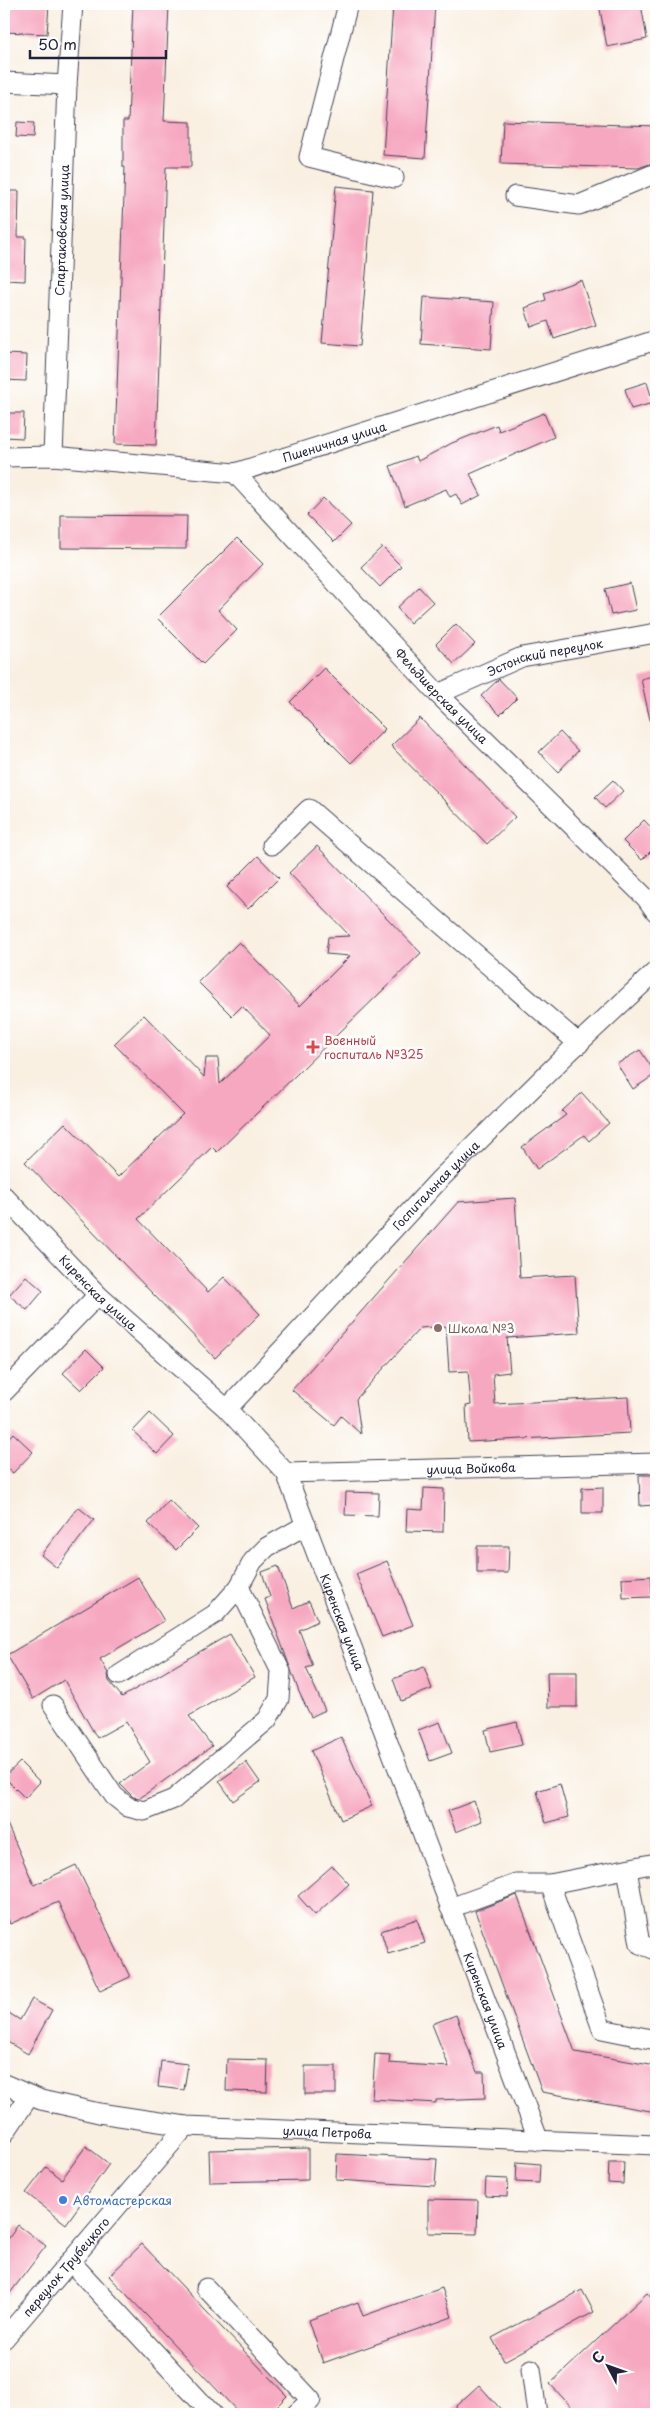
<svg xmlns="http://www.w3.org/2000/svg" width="660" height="2418" font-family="'Playpen Sans',sans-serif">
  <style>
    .building { fill: #f7a8c1 }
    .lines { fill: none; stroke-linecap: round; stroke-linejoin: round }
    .minor-casing { stroke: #424154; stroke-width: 21 }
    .minor { stroke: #fff; stroke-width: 19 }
    .health-dot { fill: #e0444e; stroke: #fff; stroke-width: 2 }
    .education-dot { fill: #8d6e63; stroke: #fff; stroke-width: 2 }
    .shop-dot { fill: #3f7fe0; stroke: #fff; stroke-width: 2 }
    .labels { text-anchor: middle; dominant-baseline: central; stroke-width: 5; stroke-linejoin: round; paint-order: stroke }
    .street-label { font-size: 12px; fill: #22223b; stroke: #fff }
    .health-label { font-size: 12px; fill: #be3a42; stroke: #fff; text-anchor: start }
    .education-label { font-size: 12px; fill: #785e54; stroke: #fff; text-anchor: start }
    .shop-label { font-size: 12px; fill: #366cbe; stroke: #fff; text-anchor: start }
  </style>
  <rect width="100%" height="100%" fill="#fff"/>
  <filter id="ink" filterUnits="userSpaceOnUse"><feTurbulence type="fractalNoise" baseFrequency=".02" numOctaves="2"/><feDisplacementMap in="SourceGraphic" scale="10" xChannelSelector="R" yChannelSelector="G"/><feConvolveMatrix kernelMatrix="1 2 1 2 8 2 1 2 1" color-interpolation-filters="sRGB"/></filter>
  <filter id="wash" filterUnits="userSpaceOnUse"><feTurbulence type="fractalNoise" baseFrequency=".0096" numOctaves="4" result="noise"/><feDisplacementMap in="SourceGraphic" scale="20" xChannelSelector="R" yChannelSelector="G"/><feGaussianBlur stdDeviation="1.12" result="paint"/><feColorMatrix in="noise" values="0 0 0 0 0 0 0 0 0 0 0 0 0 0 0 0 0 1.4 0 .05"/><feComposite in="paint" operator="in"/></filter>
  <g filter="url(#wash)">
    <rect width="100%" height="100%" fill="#f9f0e2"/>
    <g id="blocks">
      <g class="building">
        <path d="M4,4h45l-2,30 -43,-2z"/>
        <path d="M133,4h36l-5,117 27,1v45h-25l-10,278 -41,-1 10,-277h-2v-46h5z"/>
        <path d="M393,4h42l-10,154 -42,-3z"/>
        <path d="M599,4h42l6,35 -40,8z"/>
        <path d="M503,121l153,5v36l-18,6 -137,-4z"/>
        <path d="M17,122l17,1 -1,15 -17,-1z"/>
        <path d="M336,186l37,4 -13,156 -38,-3z"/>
        <path d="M4,191h15l-1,46h8l-1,44 -21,-1z"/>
        <path d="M581,280l15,45 -42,14 -6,-18 -17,6 -6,-19 21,-8 -2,-7z"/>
        <path d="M424,297l70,5 -3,47 -70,-5z"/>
        <path d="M4,354l23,1 -1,26 -22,-1z"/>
        <path d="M647,382l6,21 -22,6 -6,-20z"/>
        <path d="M4,413h20l-1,25 -19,-1z"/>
        <path d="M544,413l10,24 -84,37 11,21 -19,10 -6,-11 -6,3 -4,-8 -41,17 -15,-40 26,-10 2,5 34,-18 45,-18 2,6z"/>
        <path d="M323,498l28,27 -17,17 -27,-27z"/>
        <path d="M61,515l126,1 -1,33 -125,-1z"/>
        <path d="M237,538l26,26 -45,46 19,20 -34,34 -46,-46z"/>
        <path d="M382,547l19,19 -21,21 -19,-20z"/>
        <path d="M630,583l6,27 -25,5 -6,-26z"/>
        <path d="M419,587l14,15 -23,21 -13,-15z"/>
        <path d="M456,624l19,20 -21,20 -18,-20z"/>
        <path d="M324,668l61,61 -34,34 -61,-61z"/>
        <path d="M656,675v45h-6l-9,-41z"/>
        <path d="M499,679l18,19 -17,17 -19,-19z"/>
        <path d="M420,718l95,99 -28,27 -96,-98z"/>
        <path d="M560,732l18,19 -20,21 -19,-20z"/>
        <path d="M613,780l10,11 -18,17 -10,-11z"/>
        <path d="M644,820l12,13v13l-14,14 -19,-19z"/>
        <path d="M317,846l104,107 -204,199 -5,-5 -74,72 70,73 16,-15 36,37 -45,44 -190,-196 40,-39 53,54 65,-63 -69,-70 30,-29 60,62 2,-19h12l2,26 50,-49 -28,-29 -10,10 -34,-34 41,-40 61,64 50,-50 -24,-2 2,-17 22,-1 -61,-63z"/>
        <path d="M258,856l21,22 -31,31 -21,-22z"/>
        <path d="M640,1050l16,24 -23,15 -16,-25z"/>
        <path d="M582,1093l27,30 -20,18 -5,-6 -47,34 -15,-22 44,-32 -4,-4z"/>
        <path d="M515,1198l5,80 55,-3 4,58 -72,5 3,34 -17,2 2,30 133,-7 2,36 -162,9 -2,-36 5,-1 -3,-34 -19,1 -3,-46 -26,2 -64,71 5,35 -20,-18 -7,9 -42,-35 166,-188z"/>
        <path d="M26,1276l17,15 -16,19 -18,-15z"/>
        <path d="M86,1349l18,18 -23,23 -18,-17z"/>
        <path d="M150,1413l24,23 -17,18 -24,-23z"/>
        <path d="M13,1433l20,19 -20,21 -9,-8v-22z"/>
        <path d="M639,1475h17l-2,30 -14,1z"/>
        <path d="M603,1487v26h-21v-25z"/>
        <path d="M424,1488l20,1 -1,43 -37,-1 1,-22 16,1z"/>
        <path d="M346,1492l33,1 -1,23 -33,-1z"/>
        <path d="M169,1500l29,28 -22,22 -28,-27z"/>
        <path d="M78,1507l16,13 -37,48 -16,-13z"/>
        <path d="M477,1546h32l-1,27h-31z"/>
        <path d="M387,1561l26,64 -31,12 -26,-63z"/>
        <path d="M278,1566l15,42 16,-7 9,20 -19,9 14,36 -7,2 19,42 -14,7 -12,-25 -34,-93 5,-2 -8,-25z"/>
        <path d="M651,1576l1,21 -29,1 -1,-20z"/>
        <path d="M138,1577l26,44 -64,38 8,14 1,8 13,16 108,-63 25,43 -66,39 23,30 -72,52 -7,-1 -13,-13 30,-22 -24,-40 -29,16 -33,-58 -31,19 -26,-44z"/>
        <path d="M424,1667l8,22 -31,12 -8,-22z"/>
        <path d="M547,1672h30v35h-29z"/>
        <path d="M440,1722l12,31 -22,8 -12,-31z"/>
        <path d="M517,1722l5,23 -32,7 -5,-22z"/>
        <path d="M341,1737l31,69 -31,14 -30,-69z"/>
        <path d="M20,1762l20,20 -15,16 -21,-21z"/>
        <path d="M246,1762l14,20 -27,19 -14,-20z"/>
        <path d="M560,1784l9,33 -23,6 -9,-32z"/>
        <path d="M474,1801l8,20 -26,11 -8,-21z"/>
        <path d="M4,1817l30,68 42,-20 54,112 -30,14 -42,-89 -48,22 -6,-15z"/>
        <path d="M332,1866l17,18 -34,31 -17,-19z"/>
        <path d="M517,1895l58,157 81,14v46l-114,-20 -67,-181z"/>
        <path d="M417,1919l8,24 -37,11 -7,-23z"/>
        <path d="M32,1999l20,11 -24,44 -24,-14v-30l16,10z"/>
        <path d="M456,2015l21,57h7l1,26 -49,2v3l-64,-4 3,-45 15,1 -1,8 60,4 -17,-43z"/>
        <path d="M227,2059l41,1 -1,32 -41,-1z"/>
        <path d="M161,2061l27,3 -4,26 -26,-3z"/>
        <rect x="305" y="2066" width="31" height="28"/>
        <path d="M86,2146l23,18 -43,60 -40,-31 20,-26 16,12z"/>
        <path d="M308,2148v32l-98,2 -1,-32z"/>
        <path d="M337,2154l100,5 -2,27 -99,-6z"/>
        <path d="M517,2162l23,2 -1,19 -23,-1z"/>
        <path d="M609,2162h15l-1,22 -15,-1z"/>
        <path d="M486,2178l22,1 -1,18 -22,-1z"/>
        <path d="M428,2199l50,1 -1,34 -49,-1z"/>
        <path d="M18,2225l28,21 -42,55v-56z"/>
        <path d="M142,2244l145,152 -18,18h-29l-131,-138z"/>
        <path d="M442,2288l10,29 -129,46 -14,-43 49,-18 5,14z"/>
        <path d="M582,2290l12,22 -90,49 -12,-23z"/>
        <path d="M647,2293l9,10v105l-6,6h-72l-28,-30z"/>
        <path d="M479,2385l26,29h-58z"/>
      </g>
    </g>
  </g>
  <g filter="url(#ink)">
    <use href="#blocks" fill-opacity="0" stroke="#424154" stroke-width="1"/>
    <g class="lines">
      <defs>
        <g id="minor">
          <path d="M348,4l-39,153 85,21"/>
          <path d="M4,82l63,3"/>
          <path d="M515,196l64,9 77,-32"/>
          <path id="s1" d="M53,456l14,-371 6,-81"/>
          <path id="s2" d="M4,457l49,-1 182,17 421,-133"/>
          <path id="s3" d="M235,473l203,221 208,204 10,14"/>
          <path id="s4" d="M438,694l84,-37 134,-24"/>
          <path d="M272,845l37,-36 270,235"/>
          <path id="s5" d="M4,1196l94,99 129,114 59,64 253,668"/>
          <path d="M4,1392l94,-97"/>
          <path id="s6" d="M227,1409l213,-230 128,-126 88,-82"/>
          <path id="s7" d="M286,1473l370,-10"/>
          <path d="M119,1675l96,-61 24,-27 14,-26 14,-14 39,-22"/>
          <path d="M53,1705l61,91 14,11 16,4 30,-12 93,-79 12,-21 2,-27 -42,-85"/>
          <path d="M627,1869l13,75 16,6"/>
          <path d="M550,1884l106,-21"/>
          <path d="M450,1908l66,-24h34l52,145 54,11"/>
          <path id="s8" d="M4,2084l37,16 58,13 87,13 470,19"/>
          <path d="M4,2134l26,-39"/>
          <path d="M70,2261l142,153"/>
          <path d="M206,2288l105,112 -15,14"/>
          <path id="s9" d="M4,2339l182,-213"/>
          <path d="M531,2369l6,45"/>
        </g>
      </defs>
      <use href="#minor" class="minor-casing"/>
      <use href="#minor" class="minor"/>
    </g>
  </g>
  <path class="health-dot" d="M310.5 1039.5h5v5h5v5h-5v5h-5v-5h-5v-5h5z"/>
  <circle class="education-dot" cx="438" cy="1328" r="5"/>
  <circle class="shop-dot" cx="63" cy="2200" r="5"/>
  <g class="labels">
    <g class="street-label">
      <text stroke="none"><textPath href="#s1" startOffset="226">Спартаковская улица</textPath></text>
      <text stroke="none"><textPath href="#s2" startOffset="336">Пшеничная улица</textPath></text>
      <text stroke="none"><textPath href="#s4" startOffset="114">Эстонский переулок</textPath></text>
      <text stroke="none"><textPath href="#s3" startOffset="304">Фельдшерская улица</textPath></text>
      <text stroke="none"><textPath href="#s6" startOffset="306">Госпитальная улица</textPath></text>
      <text stroke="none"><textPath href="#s5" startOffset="135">Киренская улица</textPath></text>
      <text stroke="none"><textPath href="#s7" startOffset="185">улица Войкова</textPath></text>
      <text stroke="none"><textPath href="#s5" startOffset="555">Киренская улица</textPath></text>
      <text stroke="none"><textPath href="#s5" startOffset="960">Киренская улица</textPath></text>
      <text stroke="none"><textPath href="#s8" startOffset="329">улица Петрова</textPath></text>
      <text stroke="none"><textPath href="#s9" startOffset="95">переулок Трубецкого</textPath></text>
    </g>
    <g class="health-label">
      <text x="324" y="1040">Военный<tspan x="324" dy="14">госпиталь №325</tspan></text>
    </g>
    <g class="education-label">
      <text x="448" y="1328">Школа №3</text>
    </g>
    <g class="shop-label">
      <text x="73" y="2200">Автомастерская</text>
    </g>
  </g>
  <rect width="660" height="2418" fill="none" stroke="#fff" stroke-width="20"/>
  <g transform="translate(608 2366) rotate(311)" stroke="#ffffff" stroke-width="4" paint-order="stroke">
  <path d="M0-4L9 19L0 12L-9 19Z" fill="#22223b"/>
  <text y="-8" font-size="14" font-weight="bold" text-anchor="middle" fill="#22223b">С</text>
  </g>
  <path d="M30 50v8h136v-8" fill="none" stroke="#22223b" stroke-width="2.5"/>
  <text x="38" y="50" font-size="15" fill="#22223b" stroke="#ffffff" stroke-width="4" paint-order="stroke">50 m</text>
</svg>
